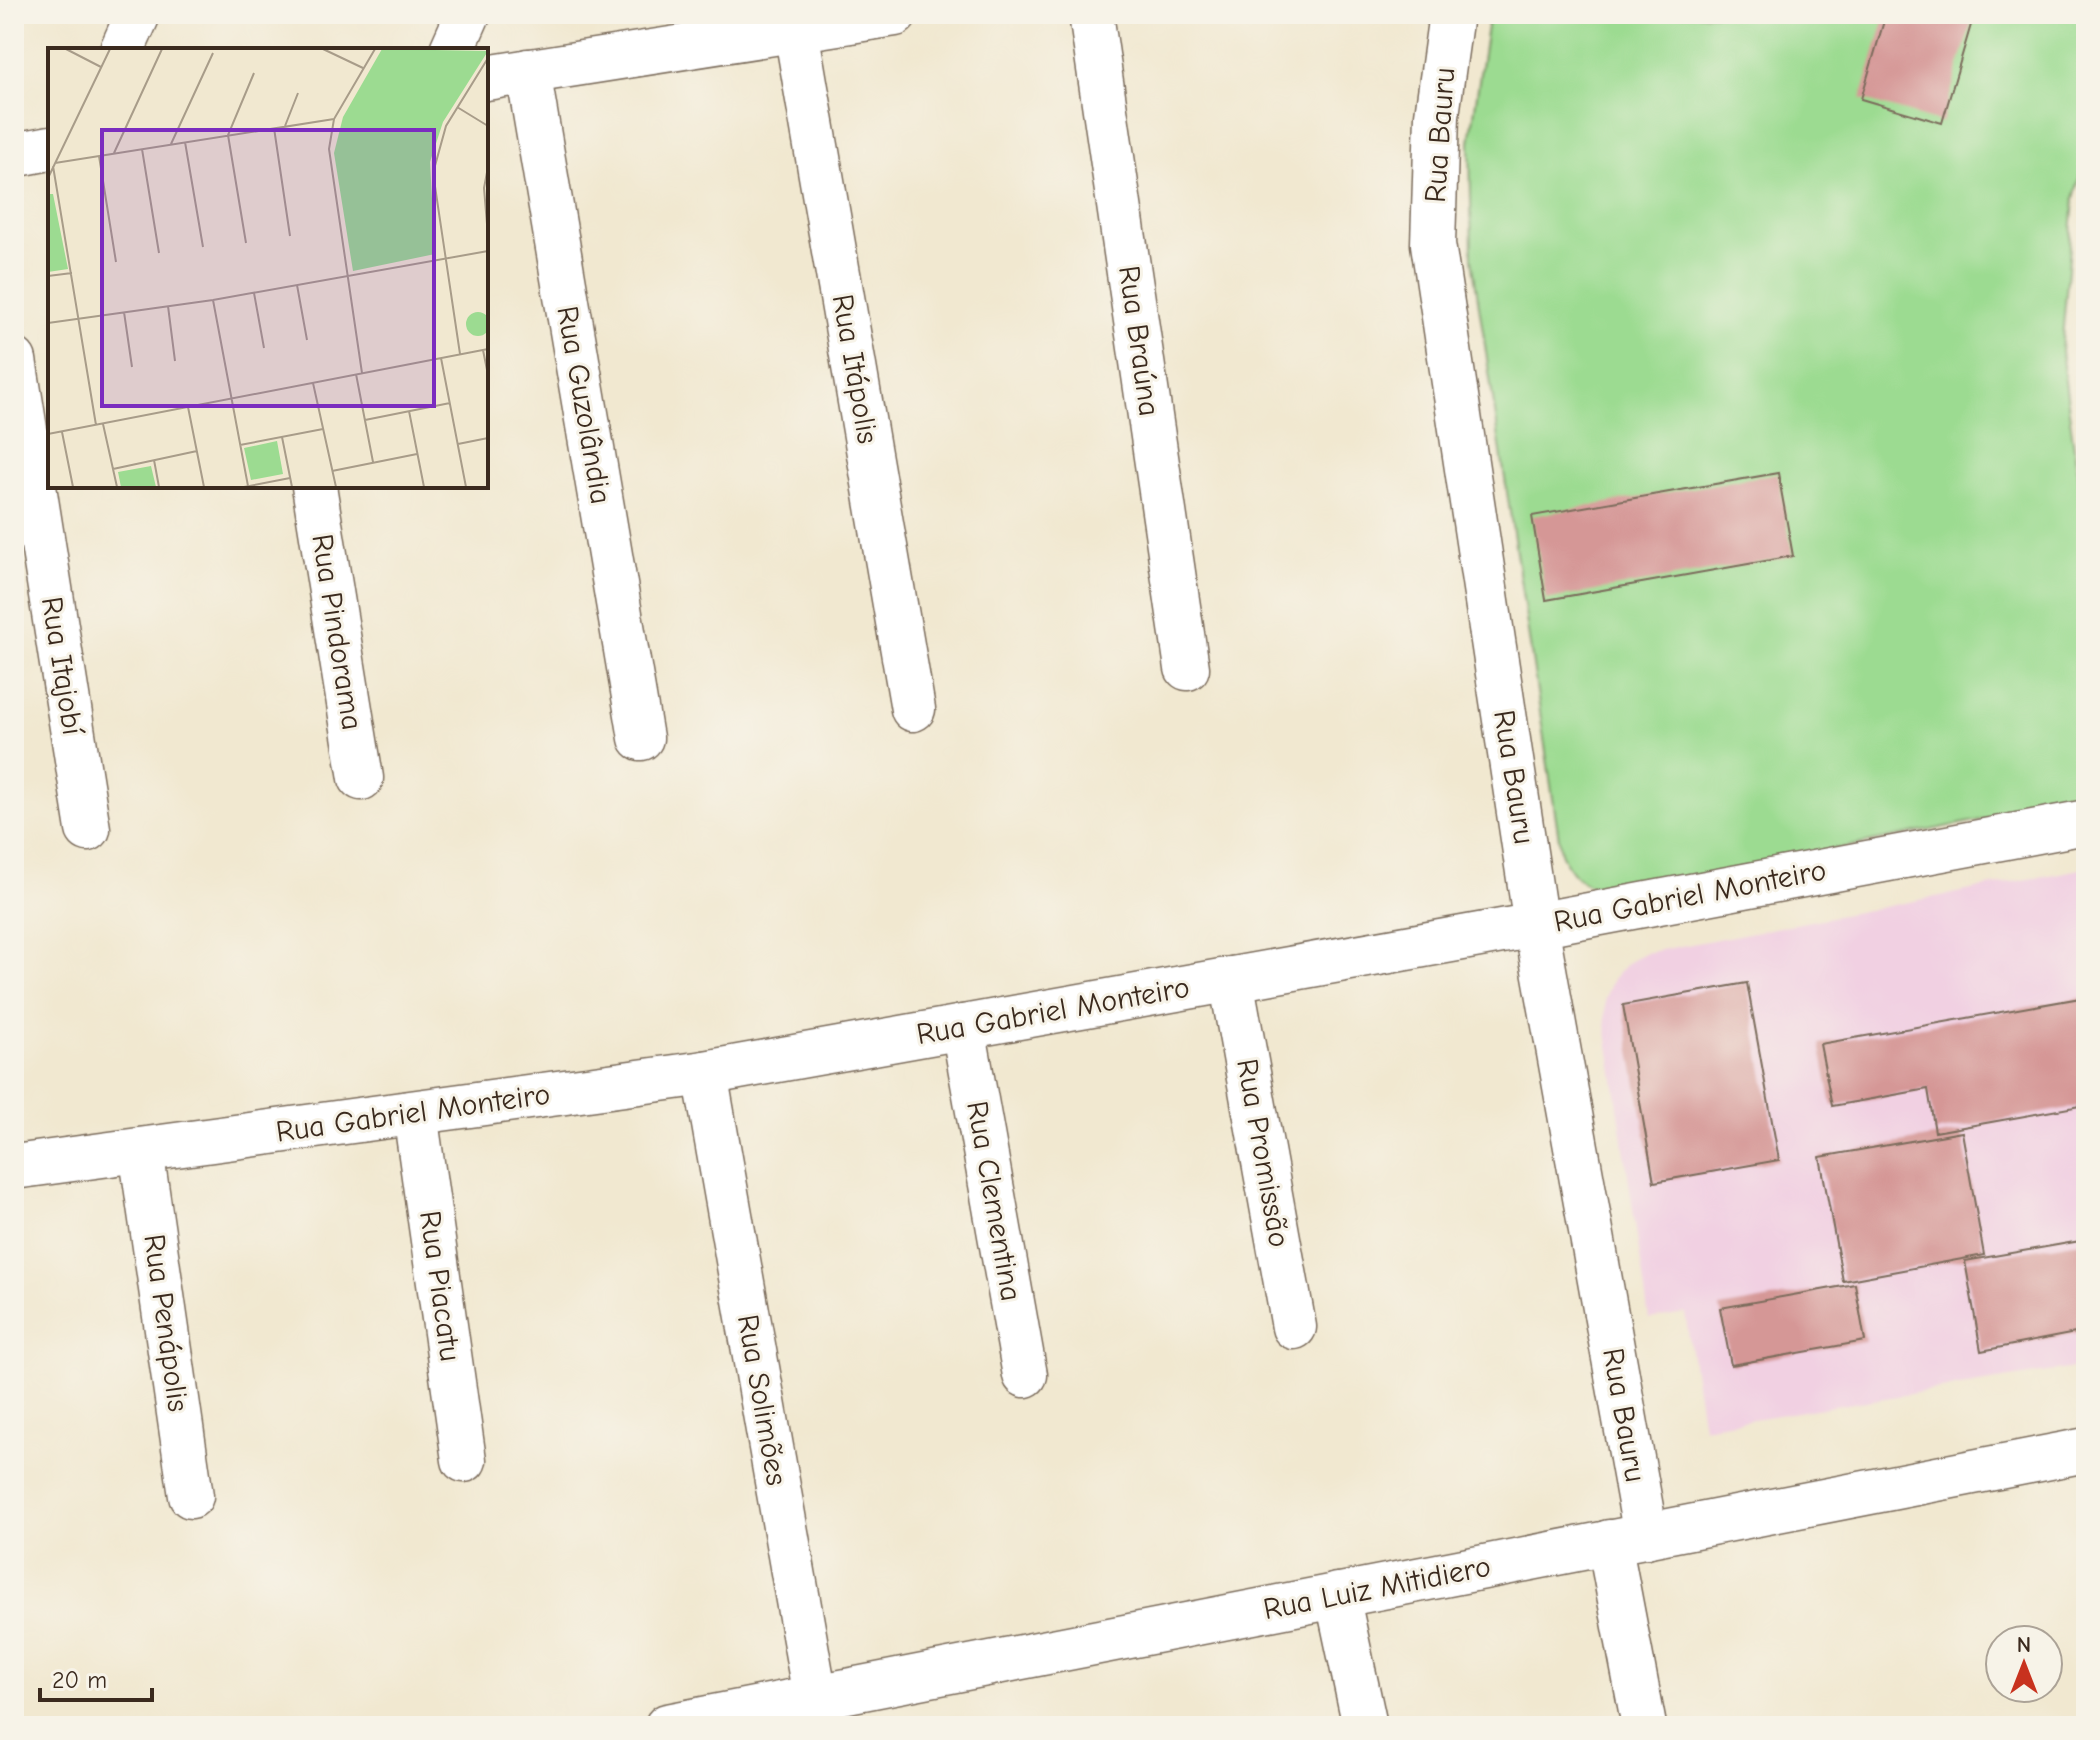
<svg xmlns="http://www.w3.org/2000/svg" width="2100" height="1740" font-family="'Comic Neue',sans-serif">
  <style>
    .built { fill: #f1d0e2 }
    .green { fill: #9cdb91; stroke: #6c8258; stroke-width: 2 }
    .building { fill: #d59796 }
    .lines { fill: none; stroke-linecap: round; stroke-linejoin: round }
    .minor-casing { stroke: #7b6c5c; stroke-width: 47 }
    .minor { stroke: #fff; stroke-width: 44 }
    .labels { text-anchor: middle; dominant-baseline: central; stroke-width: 6; stroke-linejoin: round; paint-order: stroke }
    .street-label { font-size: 30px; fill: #3b2a1e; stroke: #f7f3e8 }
    .inset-road { fill: none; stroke: #a89c89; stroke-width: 2 }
    .view { fill: #7b2cbf; fill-opacity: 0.15; stroke: #7b2cbf; stroke-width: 4 }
    .inset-edge { fill: none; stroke: #3b2a1e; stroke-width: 4 }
  </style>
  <rect width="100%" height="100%" fill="#f7f3e8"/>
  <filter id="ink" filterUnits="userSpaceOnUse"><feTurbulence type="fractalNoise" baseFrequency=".0125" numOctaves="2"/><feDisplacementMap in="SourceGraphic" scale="16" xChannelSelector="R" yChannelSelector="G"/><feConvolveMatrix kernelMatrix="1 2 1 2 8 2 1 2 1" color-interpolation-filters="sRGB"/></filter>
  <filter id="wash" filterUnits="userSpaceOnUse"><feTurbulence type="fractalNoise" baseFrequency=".006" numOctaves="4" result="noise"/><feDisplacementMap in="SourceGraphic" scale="32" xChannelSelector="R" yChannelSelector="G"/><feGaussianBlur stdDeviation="1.8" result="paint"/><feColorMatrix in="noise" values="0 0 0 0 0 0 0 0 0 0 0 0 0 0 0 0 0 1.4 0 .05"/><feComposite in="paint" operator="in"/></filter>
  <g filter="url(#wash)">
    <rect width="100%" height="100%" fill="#f1e8d0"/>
    <path class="built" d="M2086,868v498l-383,61 -18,-114 -36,6 -44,-301v-20l8,-19 14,-16 18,-10z"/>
    <path class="green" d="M1491,14h595v139l-12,46 -13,152 25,187v261l-460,92c-32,1 -53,-8 -65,-39l-89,-593 -2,-117 17,-116z"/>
    <g id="blocks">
      <g class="building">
        <path d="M1886,14h74l13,4 -31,105 -81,-24z"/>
        <path d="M1778,473l15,83 -247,44 -14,-84z"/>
        <path d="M1747,983l32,177 -125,22 -31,-177z"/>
        <path d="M2086,997v108l-151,27 -7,-43 -96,17 -12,-62z"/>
        <path d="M1962,1132l22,123 -141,26 -23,-124z"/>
        <path d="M2086,1240v91l-105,20 -16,-90z"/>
        <path d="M1855,1284l10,57 -134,24 -11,-57z"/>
      </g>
    </g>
  </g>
  <g filter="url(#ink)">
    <use href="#blocks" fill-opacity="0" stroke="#7b6c5c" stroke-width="2"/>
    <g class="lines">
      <defs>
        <g id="minor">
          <path d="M803,14l-7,16 117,679"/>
          <path d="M1091,14l96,654"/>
          <path d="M1451,14l-14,101 -4,129 103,681 110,611"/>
          <path d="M122,50l16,-36"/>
          <path d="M452,50l16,-36"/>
          <path d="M528,71l113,667"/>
          <path d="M486,78l409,-64"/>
          <path d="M14,155l36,-7"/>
          <path d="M14,360l74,469"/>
          <path d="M314,486l47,292"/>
          <path d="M1231,979l63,348"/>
          <path d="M963,1027l62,348"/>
          <path d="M705,1073l115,652"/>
          <path d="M415,1113l49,347"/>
          <path d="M141,1150l50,346"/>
          <path d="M14,1167l691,-94 831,-148 550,-103"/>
          <path d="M1609,1542l35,184"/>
          <path d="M1337,1595l28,131"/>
          <path d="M667,1726l1419,-276"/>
        </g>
      </defs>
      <use href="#minor" class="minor-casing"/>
      <use href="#minor" class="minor"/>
    </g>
  </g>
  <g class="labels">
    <g class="street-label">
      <text transform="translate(1440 135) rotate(-86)">Rua Bauru</text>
      <text transform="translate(1139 341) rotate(82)">Rua Braúna</text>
      <text transform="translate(855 369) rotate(80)">Rua Itápolis</text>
      <text transform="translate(584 405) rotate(80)">Rua Guzolândia</text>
      <text transform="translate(337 632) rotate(81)">Rua Pindorama</text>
      <text transform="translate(62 666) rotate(81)">Rua Itajobí</text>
      <text transform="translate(1514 777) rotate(81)">Rua Bauru</text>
      <text transform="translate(1690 896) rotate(-11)">Rua Gabriel Monteiro</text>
      <text transform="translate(1053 1011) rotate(-10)">Rua Gabriel Monteiro</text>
      <text transform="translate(413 1113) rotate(-8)">Rua Gabriel Monteiro</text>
      <text transform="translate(1263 1153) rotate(80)">Rua Promissão</text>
      <text transform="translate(994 1201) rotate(80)">Rua Clementina</text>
      <text transform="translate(440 1286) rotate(82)">Rua Piacatu</text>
      <text transform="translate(166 1323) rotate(82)">Rua Penápolis</text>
      <text transform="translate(762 1400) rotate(80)">Rua Solimões</text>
      <text transform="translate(1624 1415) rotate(80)">Rua Bauru</text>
      <text transform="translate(1377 1588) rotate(-11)">Rua Luiz Mitidiero</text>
    </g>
  </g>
  <g transform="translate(48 48)">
    <rect width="440" height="440" fill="#f1e8d0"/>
    <path d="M334,1l106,2 -45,71 -13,40 5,92 -82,17 -19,-118 9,-36zM0,146h5l15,75 -20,3zM418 276a12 12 0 1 1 24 0a12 12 0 1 1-24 0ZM229,393l6,33 -32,6 -7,-32zM103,418l5,21h-35l-3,-15z" fill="#9cdb91"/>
    <path class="inset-road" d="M18,1l35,18M275,1l40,19M409,59l31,19M237,78l13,-33M226,80l16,108M137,94l18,105M123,96l42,-91M94,101l17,104M66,105l48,-104M51,108l17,106M7,115l279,-44M5,118l43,259M440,119l-4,21 4,48M0,130l62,-129M198,195l-18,-108 26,-62M0,228l24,-3M249,237l10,55M206,245l10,55M165,252l35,186M120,258l7,55M76,264l8,55M0,275l165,-23 275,-49M435,302l5,25M412,306l-27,-181 13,-47 42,-68M393,310l25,129M314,325l-33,-224 5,-30 41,-70M308,326l17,88M265,335l23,104M140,359l16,80M361,363l15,76M317,372l85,-17M55,376l14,63M14,384l11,55M0,386l440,-85M234,389l10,50M410,396l30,-6M192,397l83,-16M106,412l5,27M65,421l84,-18M284,423l85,-17M196,439l46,-9"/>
    <path class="view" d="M54,82h332v276h-332z"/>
    <rect width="440" height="440" class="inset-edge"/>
  </g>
  <rect width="2100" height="1740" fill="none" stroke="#f7f3e8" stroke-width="48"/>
  <g transform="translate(2024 1664)"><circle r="38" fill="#f7f3e8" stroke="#aca397" stroke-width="2"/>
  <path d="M0-6L14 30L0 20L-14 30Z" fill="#c8321e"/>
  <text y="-12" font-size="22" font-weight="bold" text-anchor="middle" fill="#3b2a1e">N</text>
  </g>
  <path d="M40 1688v12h112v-12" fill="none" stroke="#3b2a1e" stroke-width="4"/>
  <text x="52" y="1688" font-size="24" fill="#3b2a1e" stroke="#f7f3e8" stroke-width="6" paint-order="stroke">20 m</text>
</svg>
